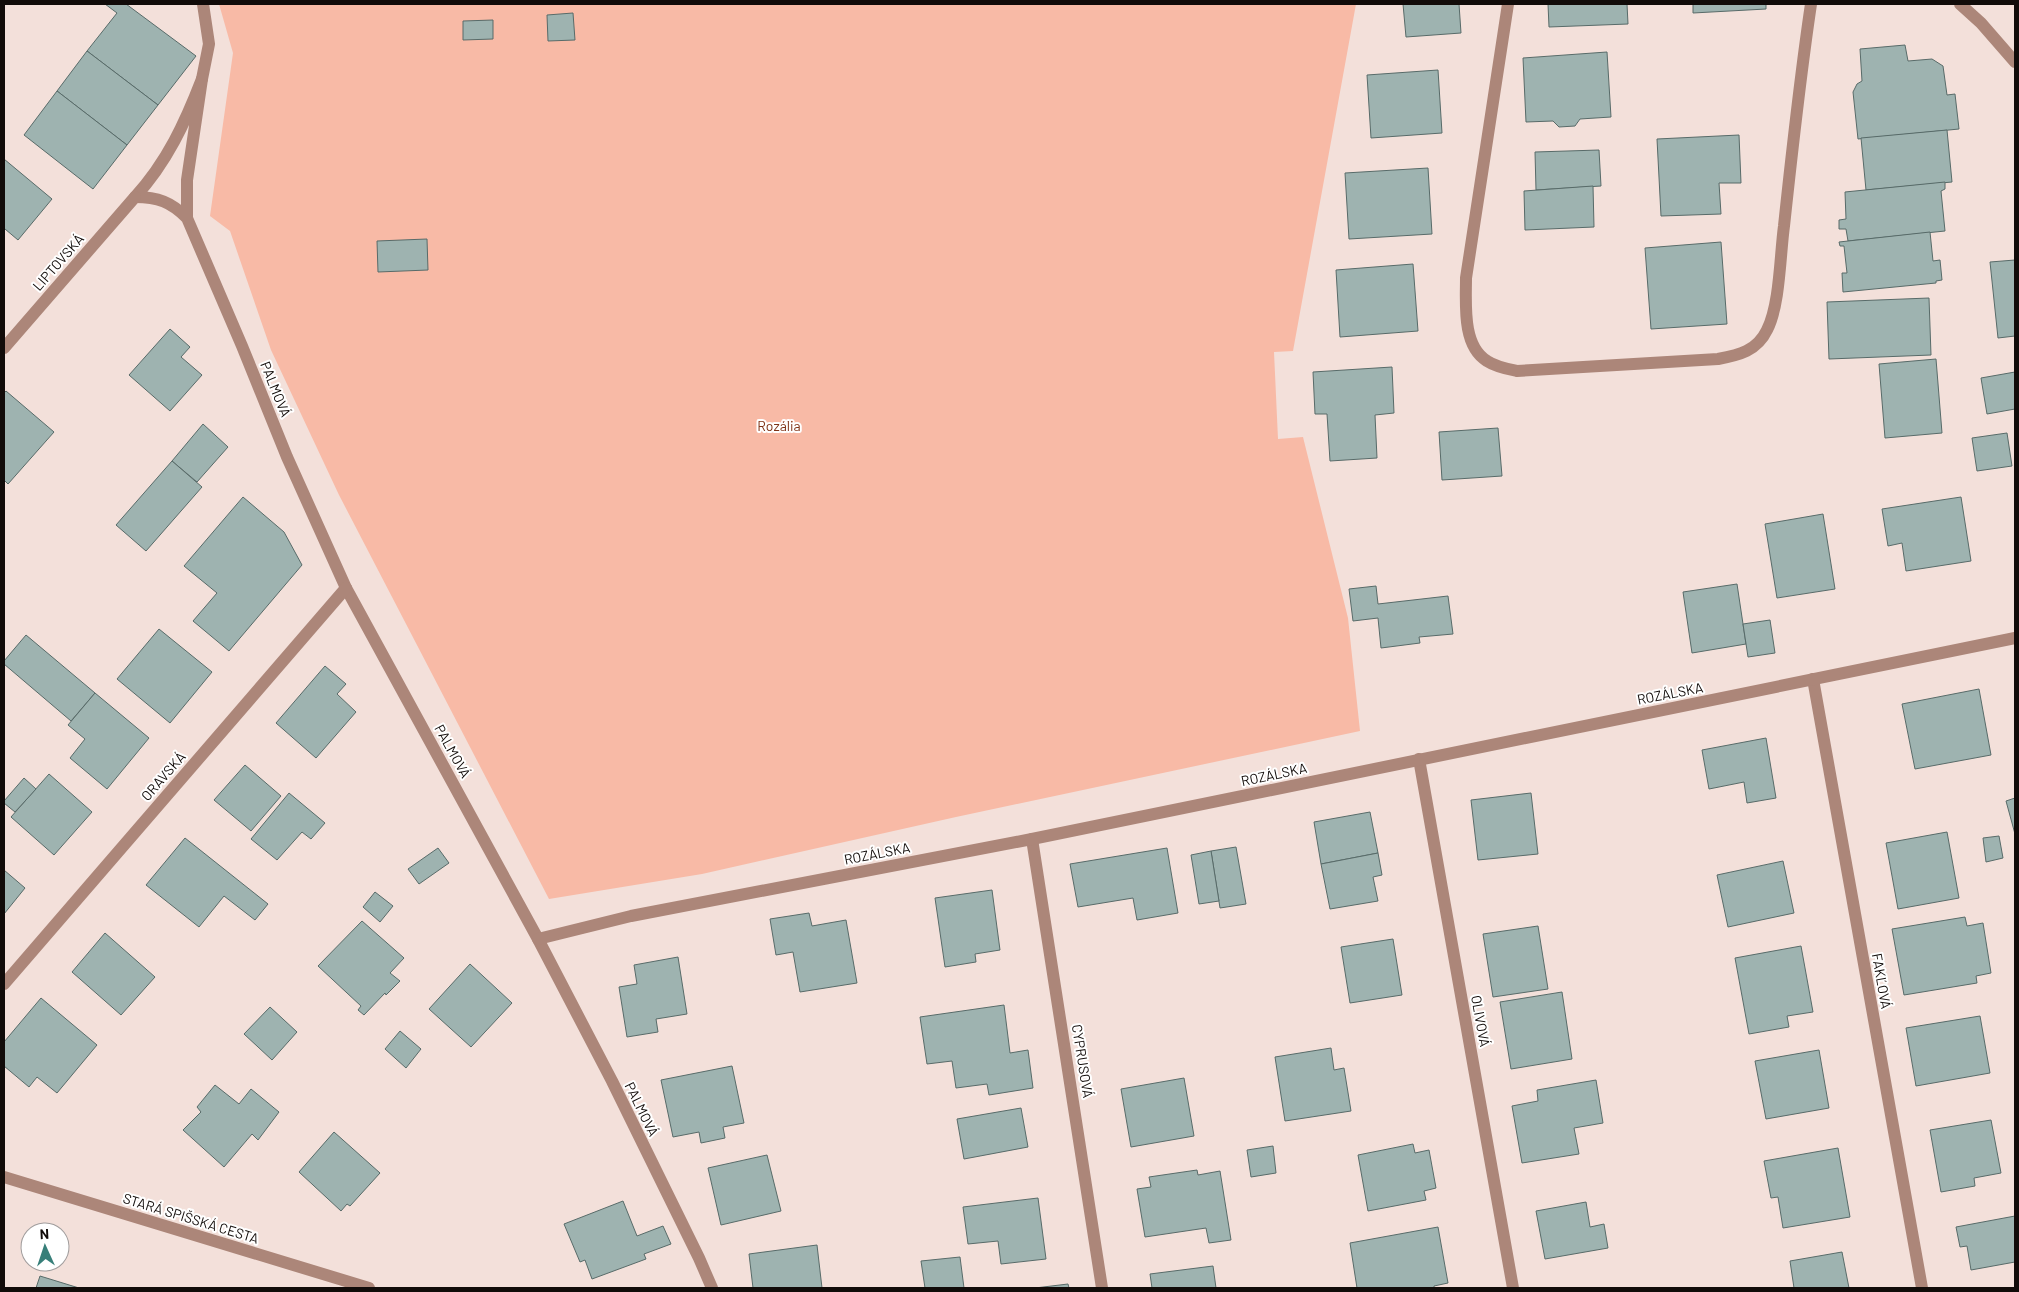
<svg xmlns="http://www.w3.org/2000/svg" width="2019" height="1292" font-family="Barlow,sans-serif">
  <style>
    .green { fill: #f8baa6 }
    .building { fill: #9eb3b0; stroke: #586b69 }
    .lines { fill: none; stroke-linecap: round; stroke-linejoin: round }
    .minor { stroke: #ac8679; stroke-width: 12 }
    .labels { text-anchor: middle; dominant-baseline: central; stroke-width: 4; stroke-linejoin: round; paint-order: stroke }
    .street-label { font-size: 14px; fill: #110b09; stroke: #fff }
    .park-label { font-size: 14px; fill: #7e3216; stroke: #fff }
  </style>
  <rect width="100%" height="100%" fill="#f3e0da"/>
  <path class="green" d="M219,4h1137l-63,347 -19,1 4,87 25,-2 45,181 12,113 -404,86 -254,57 -153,25 -210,-404 -68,-145 -41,-119 -20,-15 23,-163z"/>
  <g class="building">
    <path d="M105,4h21l70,52 -38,49 -71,-54 30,-38z"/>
    <path d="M1403,4h56l2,29 -55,4z"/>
    <path d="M1548,4h79l1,20 -79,3z"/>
    <path d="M1693,4h73v5l-73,4z"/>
    <path d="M573,13l2,27 -27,1 -1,-26z"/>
    <path d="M493,20v19l-30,1v-19z"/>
    <path d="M1905,45l3,16 24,-2 11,7 4,29 8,-1 4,35 -101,10 -5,-47 4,-8 5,-3 -2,-32z"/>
    <path d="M87,51l71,54 -31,40 -70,-54z"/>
    <path d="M1607,52l4,65 -31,2 -5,7 -16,1 -6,-6 -27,1 -3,-64z"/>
    <path d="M1438,70l4,63 -71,5 -4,-63z"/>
    <path d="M57,91l70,54 -34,44 -69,-54z"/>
    <path d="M1947,130l5,52 -86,8 -5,-52z"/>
    <path d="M1739,135l2,48h-22l2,31 -60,2 -4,-77z"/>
    <path d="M1599,150l2,36 -65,4 -1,-38z"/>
    <path d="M4,159l48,40 -34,41 -13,-11 -1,1z"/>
    <path d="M1428,168l4,66 -83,5 -4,-66z"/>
    <path d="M1945,182v7l-4,2 4,40 -97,10 -2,-12h-7v-9l7,-1 -1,-27z"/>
    <path d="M1593,186l1,41 -69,3 -1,-39z"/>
    <path d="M1930,232l3,29 7,-1 2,20 -6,1v2l-93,9 -1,-19h5l-3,-27h-4l-1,-4z"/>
    <path d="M427,239l1,31 -50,2 -1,-31z"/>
    <path d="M1721,242l6,82 -76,5 -6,-81z"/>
    <path d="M2015,260v76l-17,2 -8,-76z"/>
    <path d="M1413,264l5,67 -78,6 -4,-67z"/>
    <path d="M1929,298l2,57 -102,4 -2,-57z"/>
    <path d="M170,329l20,18 -9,10 21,18 -32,36 -41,-36z"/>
    <path d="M1936,359l6,74 -57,5 -6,-74z"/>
    <path d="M1392,367l2,46 -19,2 2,43 -47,3 -3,-47h-12l-2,-42z"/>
    <path d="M2015,372v37l-28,5 -6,-36z"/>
    <path d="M6,391l48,41 -46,52 -4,-4v-87z"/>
    <path d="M203,424l25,23 -31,35 -25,-21z"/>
    <path d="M1498,428l4,48 -60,4 -3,-48z"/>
    <path d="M2007,433l5,33 -35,5 -5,-33z"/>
    <path d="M172,461l30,26 -56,64 -30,-26z"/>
    <path d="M243,497l41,35 18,33 -73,86 -36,-30 24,-28 -33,-27z"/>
    <path d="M1961,497l10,64 -65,10 -4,-28 -14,3 -6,-37z"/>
    <path d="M1823,514l12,75 -58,9 -12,-74z"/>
    <path d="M1737,584l9,60 -54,9 -9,-61z"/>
    <path d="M1376,586l2,18 70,-8 5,38 -34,3 1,6 -39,5 -3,-30 -25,3 -4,-32z"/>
    <path d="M1770,620l5,33 -27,4 -5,-33z"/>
    <path d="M159,629l53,43 -42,51 -53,-44z"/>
    <path d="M26,635l69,58 -24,28 -67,-57v-3z"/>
    <path d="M325,666l21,18 -9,10 19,18 -40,46 -40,-35z"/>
    <path d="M1979,689l12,66 -76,14 -13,-65z"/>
    <path d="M95,693l54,45 -42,51 -37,-31 15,-19 -17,-14z"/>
    <path d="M1766,738l10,60 -29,5 -3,-21 -35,7 -7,-39z"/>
    <path d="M245,765l36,31 -30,35 -37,-31z"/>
    <path d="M49,774l43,38 -38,43 -43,-38z"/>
    <path d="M24,778l12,11 -21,23 -11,-9v-2z"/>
    <path d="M289,793l36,30 -14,16 -9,-7 -25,28 -26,-21z"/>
    <path d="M1531,793l7,61 -60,6 -7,-60z"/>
    <path d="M2015,798v36l-9,-33z"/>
    <path d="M1370,812l8,41 -57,11 -7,-42z"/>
    <path d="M1947,832l12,66 -61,11 -12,-66z"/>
    <path d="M1999,836l4,22 -17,4 -3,-24z"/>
    <path d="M185,838l83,66 -13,16 -31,-24 -25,31 -53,-42z"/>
    <path d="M1236,847l10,57 -26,4 -9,-57z"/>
    <path d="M438,848l11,15 -30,21 -11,-15z"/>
    <path d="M1167,848l11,65 -41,7 -4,-22 -55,9 -8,-43z"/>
    <path d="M1211,851l8,50 -20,3 -8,-49z"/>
    <path d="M1378,853l4,22 -9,2 5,24 -48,8 -9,-45z"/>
    <path d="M1783,861l11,52 -66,14 -11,-52z"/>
    <path d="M4,870l21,18 -21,26z"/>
    <path d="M992,890l8,60 -25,4 1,8 -31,5 -10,-69z"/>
    <path d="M375,892l18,14 -13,16 -17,-15z"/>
    <path d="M809,913l3,13 34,-6 11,63 -57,9 -7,-40 -17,3 -6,-36z"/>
    <path d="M1965,917l2,9 16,-3 8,50 -15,3 1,7 -73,12 -12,-66z"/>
    <path d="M362,921l42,37 -14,15 10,8 -14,14 -1,-2 -21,22 -6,-5 3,-4 -43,-40z"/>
    <path d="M1538,926l10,63 -55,8 -10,-63z"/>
    <path d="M105,933l50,44 -34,38 -49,-43z"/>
    <path d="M1393,939l9,56 -52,8 -9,-56z"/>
    <path d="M1801,946l12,66 -26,4 2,11 -40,7 -14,-76z"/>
    <path d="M678,957l9,57 -31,5 2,13 -31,5 -8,-50 18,-3 -3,-19z"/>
    <path d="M470,964l42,39 -41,44 -42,-38z"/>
    <path d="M1562,992l10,67 -61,10 -11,-67z"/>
    <path d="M41,998l56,47 -40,48 -20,-16 -8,10 -25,-21v-24z"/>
    <path d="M1004,1005l6,48 18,-3 5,38 -44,7 -2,-11 -31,4 -4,-27 -25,3 -7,-47z"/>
    <path d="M270,1007l27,25 -25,28 -28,-26z"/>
    <path d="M1980,1016l10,57 -74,13 -10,-58z"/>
    <path d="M400,1031l21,18 -15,19 -21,-19z"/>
    <path d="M1331,1048l3,22 10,-2 7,43 -66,10 -10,-64z"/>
    <path d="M1819,1050l10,58 -63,11 -11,-58z"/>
    <path d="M732,1066l12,57 -21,4 2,11 -24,5 -2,-11 -26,5 -12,-57z"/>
    <path d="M1184,1078l10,58 -63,11 -10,-58z"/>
    <path d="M1596,1080l7,43 -29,5 5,26 -57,9 -10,-57 26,-5 -1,-11z"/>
    <path d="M215,1085l24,19 12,-15 28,23 -21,28 -6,-6 -28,33 -41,-37 18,-18 -4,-5z"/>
    <path d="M1021,1108l7,39 -64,12 -7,-40z"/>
    <path d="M1991,1120l10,53 -27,5 1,8 -34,6 -11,-62z"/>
    <path d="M334,1132l46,41 -30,33 -3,-2 -6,7 -42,-39z"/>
    <path d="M1413,1144l2,9 14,-3 7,38 -12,3 2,9 -58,11 -10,-56z"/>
    <path d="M1273,1146l3,27 -25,4 -4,-27z"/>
    <path d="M1838,1148l12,69 -67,11 -5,-31 -7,1 -7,-37z"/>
    <path d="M767,1155l14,56 -60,14 -13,-57z"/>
    <path d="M1197,1170l1,5 22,-4 11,69 -22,3 -3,-15 -61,9 -8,-48 14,-2 -2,-10z"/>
    <path d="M1038,1198l8,61 -45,5 -3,-23 -30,3 -5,-37z"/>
    <path d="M623,1201l14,35 26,-10 8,18 -27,10 2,5 -54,20 -7,-19 -5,2 -16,-38z"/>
    <path d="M1586,1202l4,25 14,-3 4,24 -63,11 -9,-48z"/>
    <path d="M2015,1216v46l-44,8 -4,-24 -7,1 -4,-20z"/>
    <path d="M1438,1227l10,56 -14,3v2h-77l-7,-45z"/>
    <path d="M817,1245l5,43h-69l-4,-34z"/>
    <path d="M1842,1252l7,36h-55l-4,-27z"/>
    <path d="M960,1257l4,31h-39l-4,-27z"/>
    <path d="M1213,1266l3,22h-64l-2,-14z"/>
    <path d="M40,1276l39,12h-43z"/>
    <path d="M1068,1284l1,4h-34z"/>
  </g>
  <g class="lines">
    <g class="minor">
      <path d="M1508,4l-42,274c0,26 -4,68 21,83 9,6 20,8 30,10l201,-12c21,-4 39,-8 49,-29 13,-25 13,-75 17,-104 8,-75 16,-148 27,-222"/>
      <path d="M1960,4l21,19 34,39"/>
      <path d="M202,79l7,-35 -6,-40"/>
      <path d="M187,218v-38l15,-101c-17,44 -35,83 -67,118 23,0 36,5 52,21l55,128 45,111 59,131 192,351 74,142 87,177 13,30"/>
      <path d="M4,348l131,-151"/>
      <path d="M1813,679l109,609"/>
      <path d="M1419,759l94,529"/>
      <path d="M1032,839l70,449"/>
      <path d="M538,939l93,-23 401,-77 983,-201"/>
      <path d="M4,984l342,-396"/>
      <path d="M4,1177l365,111"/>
    </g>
  </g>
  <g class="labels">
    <g class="street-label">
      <text transform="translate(58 262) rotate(-49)">LIPTOVSKÁ</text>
      <text transform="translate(276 389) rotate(68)">PALMOVÁ</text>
      <text transform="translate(1670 693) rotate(-11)">ROZÁLSKA</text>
      <text transform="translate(453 751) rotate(61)">PALMOVÁ</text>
      <text transform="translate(1274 774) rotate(-12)">ROZÁLSKA</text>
      <text transform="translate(163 776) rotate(-49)">ORAVSKÁ</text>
      <text transform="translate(877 853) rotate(-11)">ROZÁLSKA</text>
      <text transform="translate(1882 981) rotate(80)">FAKĽOVÁ</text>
      <text transform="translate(1481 1021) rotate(80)">OLIVOVÁ</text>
      <text transform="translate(1083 1061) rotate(81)">CYPRUSOVÁ</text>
      <text transform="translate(642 1109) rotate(64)">PALMOVÁ</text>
      <text transform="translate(191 1218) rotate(17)">STARÁ SPIŠSKÁ CESTA</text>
    </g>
    <g class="park-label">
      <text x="779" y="425">Rozália</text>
    </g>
  </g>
  <rect width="2019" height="1292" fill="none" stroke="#110b09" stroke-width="10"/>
  <g transform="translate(45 1247) rotate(357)"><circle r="24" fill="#ffffff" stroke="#a09d9d"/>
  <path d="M0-4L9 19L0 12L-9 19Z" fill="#377f79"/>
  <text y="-8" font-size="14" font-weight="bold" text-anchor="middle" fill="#110b09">N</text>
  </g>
</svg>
